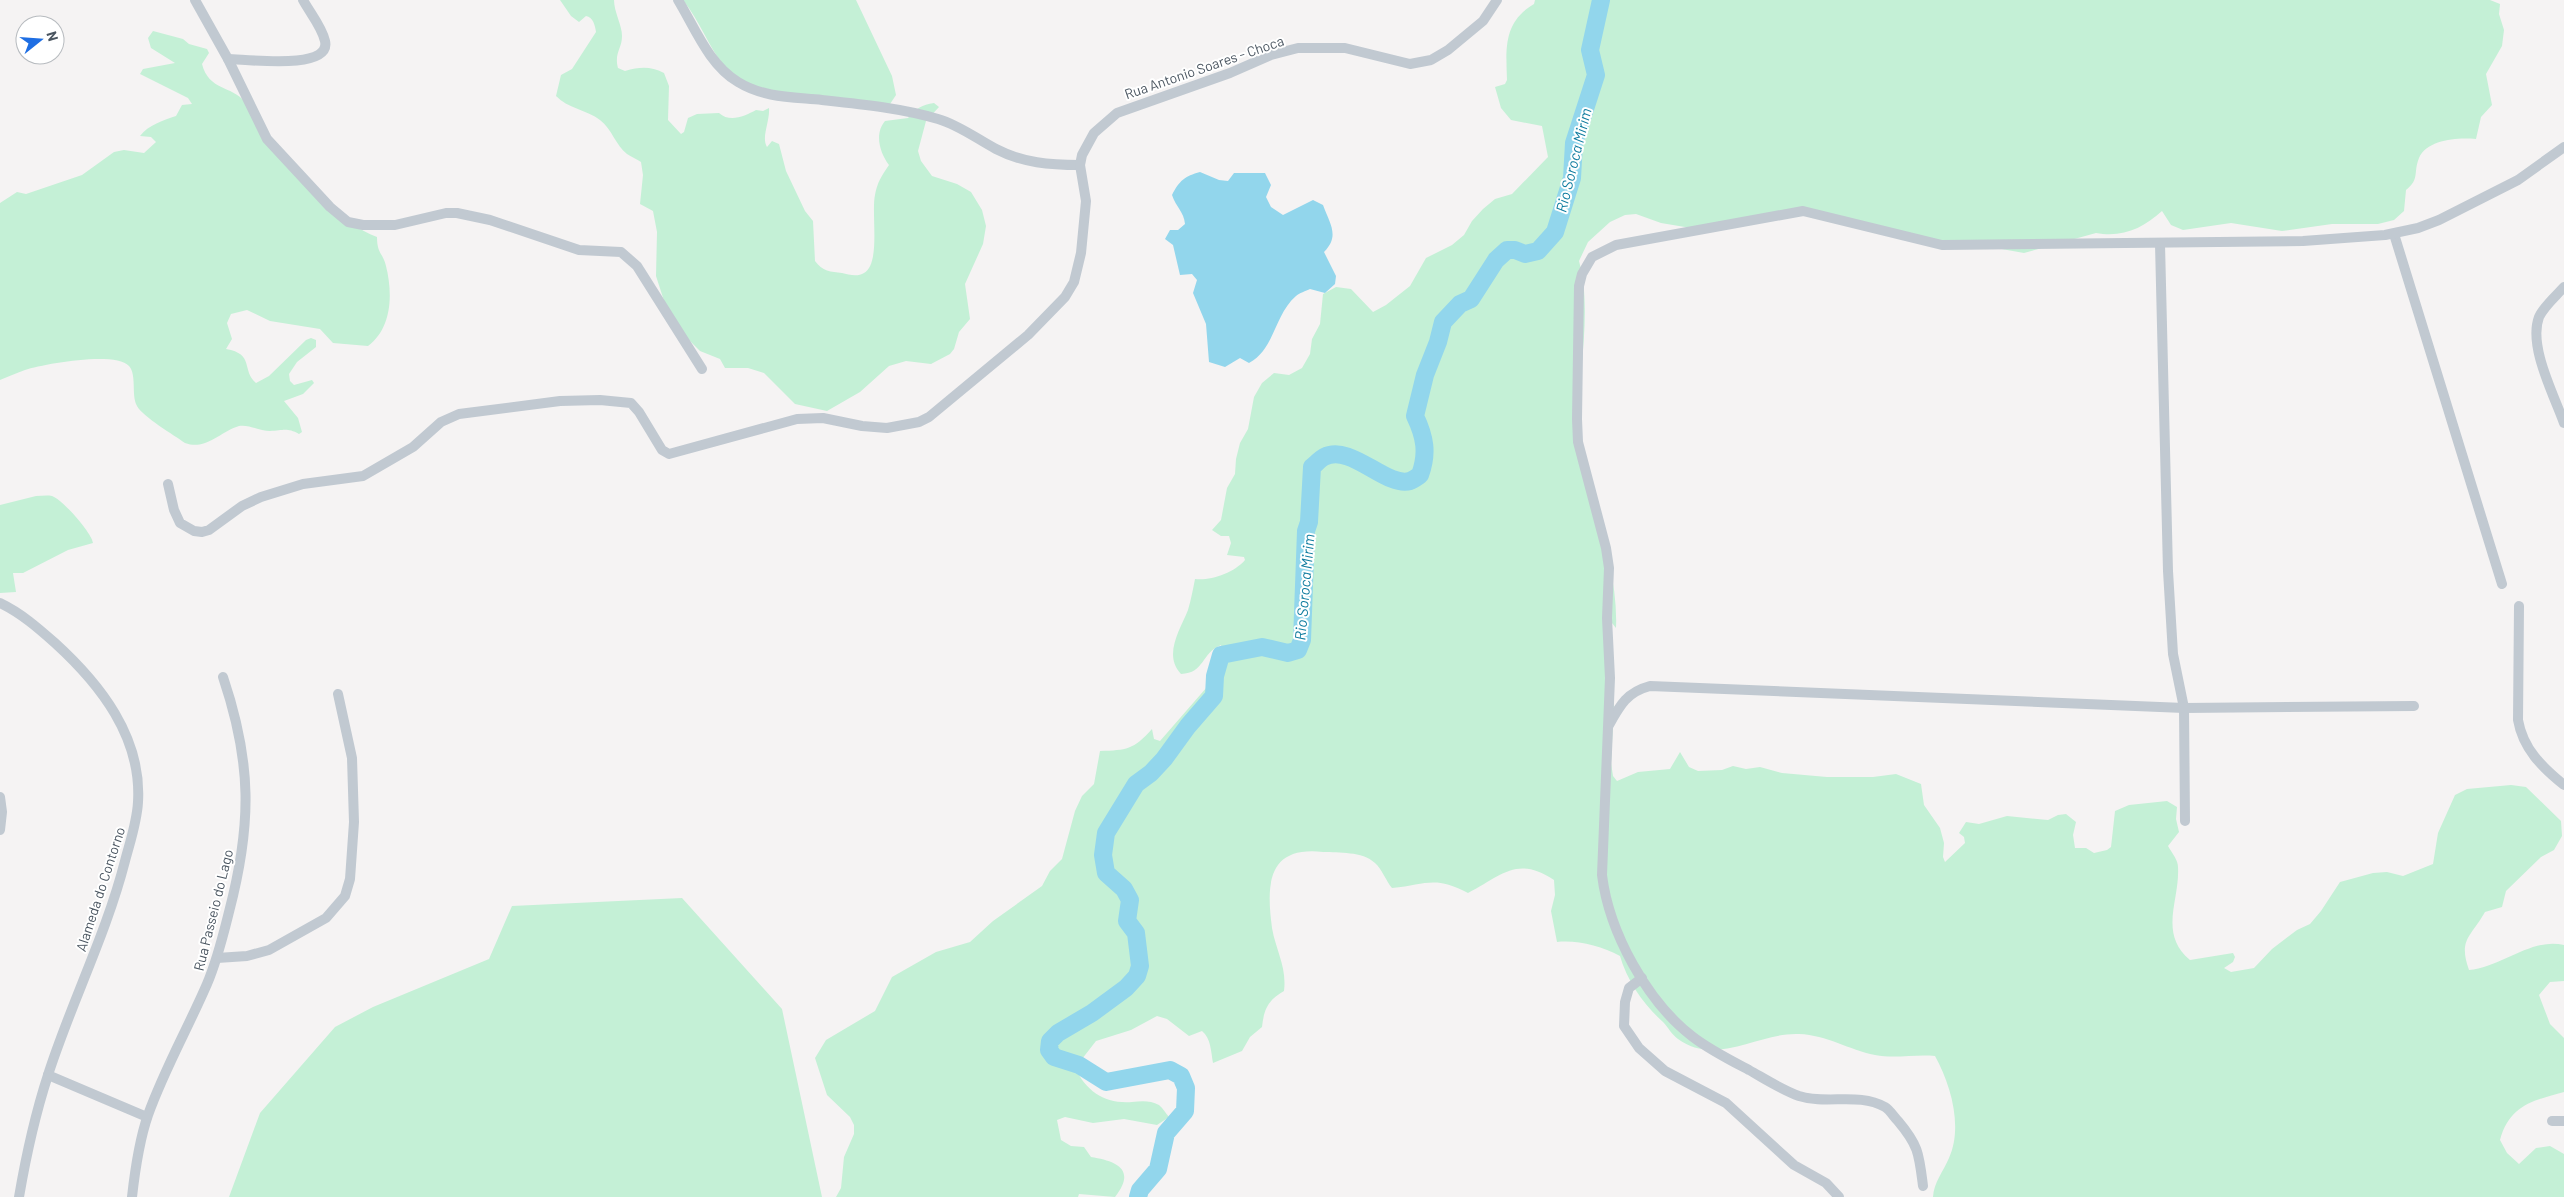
<svg xmlns="http://www.w3.org/2000/svg" width="2564" height="1197" font-family="Barlow,sans-serif">
  <style>
    .green { fill: #c4f0d6 }
    .water { fill: #92d6ec }
    .lines { fill: none; stroke-linecap: round; stroke-linejoin: round }
    .river { stroke: #92d6ec; stroke-width: 18 }
    .minor { stroke: #c1c9d1; stroke-width: 10 }
    .labels { text-anchor: middle; dominant-baseline: central; stroke-width: 4; stroke-linejoin: round; paint-order: stroke }
    .street-label { font-size: 14px; fill: #4a5560; stroke: #fff }
    .water-label { font-size: 15px; font-style: italic; fill: #0f7c9f; stroke: #fff }
  </style>
  <rect width="100%" height="100%" fill="#f5f3f3"/>
  <g class="green">
    <path d="M560,0h54c0,12 8,25 8,36 0,13 -8,17 -4,32l7,3c15,-4 25,-5 39,2l5,13 -1,34 13,14 3,-2 4,-14 9,-4 22,-1c11,10 26,3 37,-3l7,1 6,-3c1,14 -8,29 -2,39l5,-6 7,3 7,27 19,40 8,10 2,40c7,10 16,11 27,12 7,2 16,4 22,0 17,-9 7,-60 11,-78 2,-12 7,-20 14,-30 -9,-12 -15,-31 -4,-44l23,-3c8,-10 14,-13 26,-15l5,4 -13,14 -8,30 3,10 11,15 25,8 14,8 11,18 4,16 -3,18 -18,40 5,35 -11,13 -5,17 -4,5 -19,10 -25,-3 -17,5 -29,26 -33,19 -32,-7 -31,-31 -16,-5h-23l-5,-9 -20,-8 -18,-18 -16,-26 -10,-31 1,-44 -4,-21 -13,-7 3,-29 -2,-13c-4,-3 -10,-5 -14,-8 -11,-8 -15,-25 -27,-34 -13,-10 -33,-12 -44,-24l5,-21 11,-6 24,-37c-1,-7 -3,-15 -10,-16l-7,6 -8,-6z"/>
    <path d="M683,0h173l36,76 4,19 -6,9 -137,-15c-8,-8 -21,-14 -28,-22 -16,-19 -25,-46 -42,-67z"/>
    <path d="M1535,0h955l10,4 -1,10 5,16 -2,16 -16,28 6,31 -11,12 -5,22c-17,-2 -49,0 -57,19 -6,15 1,21 -13,32l-2,21 -10,9 -16,4h-46l-50,7 -51,-8 -48,7 -12,-5 -9,-14c-19,17 -39,27 -66,22l-72,20 -28,-5 -94,-11 -88,-27 -123,18 -30,-5 -25,-9 -11,1 -15,7 -22,20 -9,19c15,54 -4,124 -1,181 0,14 7,30 11,44 12,47 29,93 27,142l-4,-5 -2,2v57l4,24 -3,57 2,13 4,5 21,-9 32,-3 10,-17 9,15 9,4 24,-1 11,-4 13,3 14,-2 22,6 45,4h46l23,-3 25,10 3,21 16,23 4,15 -1,14 2,5 20,-19 -1,-6 -5,-4 7,-11 13,2 28,-8 41,4 10,-5 8,-1 10,8 -3,13 2,13h11l8,5 13,-3 4,-3 4,-36 14,-6 38,-4 10,6 -1,12 3,13 -11,14c4,7 10,14 10,21 2,34 -20,66 12,93l43,-7 2,4 -2,5 -9,6 7,4 23,-4 18,-19 25,-19 13,-6 11,-13 19,-29 33,-9 14,-1 16,4 30,-12 5,-31 17,-38 12,-6 44,-4 15,2 35,34 1,15 -8,14 -13,7 -35,34 -4,16 -17,5c-14,25 -27,27 -16,58 33,-3 63,-33 95,-25v36l-14,1 -11,13 11,29 14,14v54c-32,9 -54,13 -64,48l7,13 12,11 17,-16 14,-2 14,8v43h-631c1,-15 10,-25 16,-39 14,-31 2,-73 -14,-102 -20,-2 -40,3 -60,-1 -26,-5 -48,-20 -76,-21 -40,-2 -83,33 -121,5 -6,-4 -10,-12 -15,-17 -19,-17 -36,-41 -43,-66 -19,-10 -42,-16 -63,-14l-6,-31 4,-16 -1,-15c-37,-25 -53,-4 -86,13 -34,-18 -42,-8 -76,-5 -6,-7 -10,-19 -17,-25 -13,-12 -36,-10 -52,-11 -55,-6 -57,31 -51,76 4,23 15,39 12,63 -16,9 -20,18 -22,36l-12,10 -8,14 -29,12c-2,-11 -2,-25 -11,-32l-13,5 -22,-17 -10,-3 -26,14 -35,11 -21,27c12,24 30,36 57,34 9,-1 18,-2 27,3 4,3 7,9 10,12l-12,8 -33,-6 -31,4 -28,-6 -8,3 4,20 10,6 13,1 7,10c25,4 46,12 24,40l-36,-3 -1,3h-242l5,-9 3,-31 10,-23v-9l-4,-8 -23,-22 -12,-37 11,-18 49,-29 17,-34 44,-25 34,-10 23,-21 49,-35 8,-15 12,-12 13,-48 7,-15 12,-12 6,-33c27,-1 33,-1 52,-22l2,10 6,2 47,-54 15,-37 -1,-5c-20,8 -16,28 -40,29 -18,-19 -1,-44 7,-64 3,-10 5,-21 7,-31 15,2 39,-6 50,-19l-1,-3 -17,-2 4,-12 -2,-7h-8l-9,-6 9,-10 6,-32 8,-14 1,-15 4,-16 8,-14 6,-32 8,-14 12,-10 15,2 13,-7 8,-14 2,-15 8,-15 3,-30 13,-7 15,2 22,23 13,-7 24,-19 16,-28 26,-13 12,-10 8,-14 11,-12 12,-10 17,-5 36,-37 -6,-31 -31,-6 -10,-12 -6,-21 10,-3 2,-4c-1,-31 -4,-58 27,-76z"/>
    <path d="M153,31l30,8 6,5 18,5 2,4 -7,11c7,27 29,21 43,38 8,9 12,20 19,30 7,11 18,21 27,32 24,28 50,59 86,73 0,17 6,16 9,29 7,28 6,62 -18,80l-35,-3 -13,-14 -50,-8 -23,-11 -16,4 -4,9 5,16 -6,10c29,5 15,21 30,34l13,-7 37,-36 5,-2 5,2v7l-19,15 -8,12 1,7 4,4 18,-5 2,3 -11,11 -19,7 14,17 4,14 -3,2c-13,-7 -16,-3 -29,-3 -10,0 -22,-7 -31,-5 -18,5 -33,25 -54,17 -11,-8 -42,-26 -48,-37 -6,-11 0,-31 -8,-40 -14,-15 -85,-2 -104,4 -9,3 -17,7 -25,10v-177l17,-11 9,2 56,-19 32,-23 10,-2 20,3 12,-11 -5,-5 -11,-1c8,-11 24,-16 36,-20l6,-11 10,-1 -4,-6 -48,-24 3,-5 32,-6 -24,-15 -3,-10z"/>
    <path d="M36,496c5,0 11,-1 16,0 10,3 40,37 41,47l-25,7 -45,23h-10l3,19 -16,1v-88z"/>
    <path d="M682,898l100,111 40,188h-593l31,-84 75,-86 38,-20 116,-48 23,-53z"/>
  </g>
  <path class="water" d="M1200,172l19,8 9,1 6,-8h31l6,12 -5,12 5,10 12,8 30,-15 10,5c7,19 17,31 1,47l12,24 -1,8 -10,9 -15,-4c-4,2 -11,4 -14,7 -22,19 -21,53 -47,67l-9,-5 -15,9 -16,-5 -3,-38 -13,-31 4,-13 -5,-6 -12,1 -7,-30 -8,-6 5,-9h8l7,-6c-1,-12 -9,-17 -13,-29 7,-14 13,-19 28,-23z"/>
  <g class="lines">
    <path class="river" d="M1138,1197l2,-7 18,-21 8,-36 19,-22 1,-23 -5,-12 -11,-6 -64,12 -27,-17 -25,-8 -5,-7 1,-9 8,-8 34,-20 34,-25 11,-12 3,-10 -4,-33 -9,-12 3,-21 -6,-11 -18,-16 -3,-18 3,-22 30,-49 15,-11 13,-14 24,-33 26,-30 1,-20 6,-21 41,-8 26,6 10,-3 4,-10 4,-109 3,-9 3,-55c4,-3 8,-8 12,-10 27,-14 62,31 86,24 3,-1 7,-4 10,-6 8,-22 5,-38 -5,-59l10,-41 13,-33 5,-20 17,-18 11,-5 25,-39 11,-10h8l10,4 13,-3 17,-19 17,-54 2,-35 22,-68 -6,-25 11,-50"/>
    <g class="minor">
      <path d="M195,0l33,59 39,80 63,68 18,15 15,3h32l51,-12h11l33,7 89,30 42,2 16,14 65,103"/>
      <path d="M678,0c17,28 31,65 60,82 26,16 55,15 84,18 38,4 79,8 116,19 21,6 39,20 58,30 27,14 54,16 84,16"/>
      <path d="M228,59c17,0 104,12 97,-18 -3,-14 -15,-28 -22,-41"/>
      <path d="M2394,234l108,350"/>
      <path d="M2160,244l8,327 5,83 11,54 1,113"/>
      <path d="M2564,287c-8,9 -20,19 -25,30 -11,29 15,78 25,106"/>
      <path d="M168,484l6,26 6,13 14,8 8,1 7,-2 33,-24 19,-9 42,-13 60,-8 50,-29 28,-25 18,-8 101,-13 40,-1 31,3 8,9 23,38 7,4 128,-35 26,-1 39,8 25,2 32,-6 10,-5 99,-82 37,-38 9,-15 7,-29 5,-52 -6,-36 2,-10 12,-22 23,-20 113,-40 41,-18 27,-7h47l65,16 21,-4 17,-10 35,-29 14,-21"/>
      <path d="M0,603c21,10 38,25 55,40 45,41 87,94 83,159 -1,20 -8,40 -13,59 -19,74 -54,142 -77,214 -13,40 -22,81 -29,122"/>
      <path d="M2519,606l-1,114c5,29 24,47 46,65"/>
      <path d="M1609,725c11,-20 18,-33 41,-39l534,22 230,-2"/>
      <path d="M0,797l2,15 -2,18"/>
      <path d="M217,958l30,-2 22,-6 57,-32 19,-22 5,-17 4,-57 -2,-64 -14,-64"/>
      <path d="M1642,978l-13,10 -4,14 -1,24 15,22 26,23 61,32 68,62 32,18 13,14"/>
      <path d="M48,1075l99,42"/>
      <path d="M2552,1121h12"/>
      <path d="M1923,1186c-4,-32 -4,-40 -25,-65 -4,-4 -8,-11 -13,-14 -27,-15 -58,-2 -86,-11 -17,-6 -34,-17 -50,-26 -19,-10 -39,-20 -56,-33 -46,-35 -84,-105 -91,-162l8,-197 -3,-60 2,-50 -3,-20 -28,-106 -1,-23 2,-133 3,-12 10,-17 24,-12 187,-34 139,34 361,-4 82,-6 33,-7 21,-8 79,-40 46,-33"/>
      <path d="M132,1197c3,-27 7,-56 16,-82 16,-45 40,-87 59,-131 10,-23 16,-48 22,-72 23,-88 23,-149 -6,-235"/>
    </g>
  </g>
  <g class="labels">
    <g class="street-label">
      <text transform="translate(1204 67) rotate(-19)">Rua Antonio Soares - Choca</text>
      <text transform="translate(100 889) rotate(-72)">Alameda do Contorno</text>
      <text transform="translate(213 910) rotate(-76)">Rua Passeio do Lago</text>
    </g>
    <g class="water-label">
      <text transform="translate(1573 160) rotate(-76)">Rio Soroca Mirim</text>
      <text transform="translate(1304 587) rotate(-85)">Rio Soroca Mirim</text>
    </g>
  </g>
  <g transform="translate(40 40) rotate(73)"><circle r="24" fill="#ffffff" stroke="#b7bbbf"/>
  <path d="M0-4L9 19L0 12L-9 19Z" fill="#1e6ee3"/>
  <text y="-8" font-size="14" font-weight="bold" text-anchor="middle" fill="#4a5560">N</text>
  </g>
</svg>
